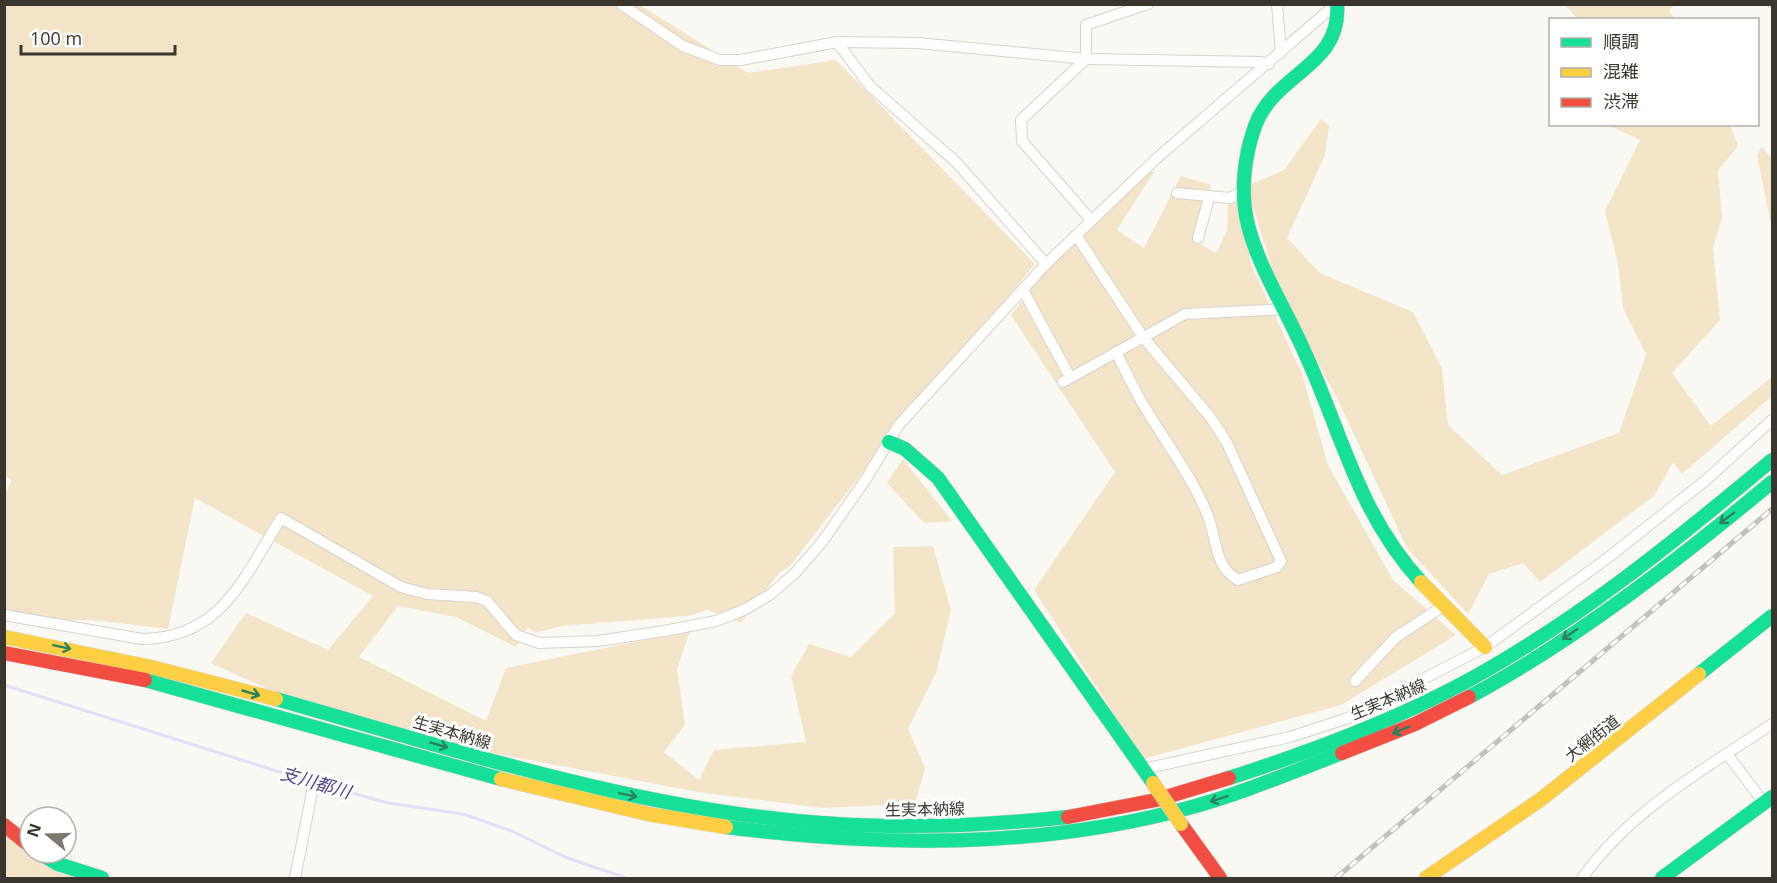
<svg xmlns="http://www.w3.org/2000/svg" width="1777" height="883" font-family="'Open Sans','Noto Sans JP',sans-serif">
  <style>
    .green { fill: #f3e4c8 }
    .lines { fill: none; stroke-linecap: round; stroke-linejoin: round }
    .stream { stroke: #e3ddf7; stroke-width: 3 }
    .street-casing { stroke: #d6d2cb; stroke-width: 12 }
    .fast-casing { stroke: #d6d2cb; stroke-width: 15 }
    .slow-casing { stroke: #d6d2cb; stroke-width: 15 }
    .jam-casing { stroke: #d6d2cb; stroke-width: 15 }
    .street { stroke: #fefefd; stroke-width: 10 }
    .fast { stroke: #16e098; stroke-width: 14 }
    .slow { stroke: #ffcf43; stroke-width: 14 }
    .jam { stroke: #f24e42; stroke-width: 14 }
    .rail-casing { stroke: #c1c1bf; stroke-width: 5 }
    .rail { stroke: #fff; stroke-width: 3; stroke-dasharray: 9; stroke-linecap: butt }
    .slow-bridge-casing { stroke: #d6d2cb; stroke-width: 15; stroke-linecap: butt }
    .slow-bridge { stroke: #ffcf43; stroke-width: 14 }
    .oneway { stroke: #2a825d }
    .labels { text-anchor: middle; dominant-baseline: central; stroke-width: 6; stroke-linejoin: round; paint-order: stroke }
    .street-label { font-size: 16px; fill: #3b362d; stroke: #fff }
    .water-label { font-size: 18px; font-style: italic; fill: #544480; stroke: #fff }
  </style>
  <rect width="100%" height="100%" fill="#faf8f2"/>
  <g class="green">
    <path d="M4,5h636l108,68 88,-13 199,204 -176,213 -69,89 -11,7 -38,50 -34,-13 -19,6 -126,10 -27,7 -7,-6 -12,20 -60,-30 -58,-11 -39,51 127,64 20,-53 184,-37 -13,38 8,56 -21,27 35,28 15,-30 92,-8 -15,-66 18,-32 42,13 44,-44 -2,-66 40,-1 18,64 -15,63 -28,56 17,39 -10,36 -94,4 -123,-16 -215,-41 -215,-62 -57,-26 35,-50 82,37 45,-54 -178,-98 -27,131 -75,-9 -85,2 -4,-3v-121l7,-18 -7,-5z"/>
    <path d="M1565,5h109l-5,6 6,8h-97z"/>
    <path d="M1321,119l8,7 -4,29 -38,83 33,35 93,39 29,56 6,57 54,50 117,-42 27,-79 -23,-46 -5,-44 -13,-53 35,-71 -32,-15h122l8,21 -20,25 4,46 -9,32 7,71 -48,53 39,53 61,-49v19l-90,78 -9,-12 -19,34 -114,86 -17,-19 -34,11 -21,40 -61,-66 -71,-152 -58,-108 -31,-102 37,-16z"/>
    <path d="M1762,147l10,12v70l-15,-74z"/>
    <path d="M1143,170l11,2 -37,58 27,18 37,-72 30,9 -18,55 23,13 11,-22 1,-29 11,-3 12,66 51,109 26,91 65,115 63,55 -115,70 -198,54 -109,-169 81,-118 -104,-157 29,-38z"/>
    <path d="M903,459l49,62 -28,2 -37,-40z"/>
    <path d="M4,831l59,43 19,4h-77z"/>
  </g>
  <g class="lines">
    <path class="stream" d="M4,685l301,95 83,23 75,11 49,17 53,26 61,21"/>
    <defs>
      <g id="street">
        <path d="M621,4l62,42 37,14h21l96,-18 81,1 168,16 175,3 8,2"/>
        <path d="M1277,4l4,49"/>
        <path d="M837,42l33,44 86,76 90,102"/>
        <path d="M1177,193l53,5 14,-7"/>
        <path d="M1091,220l-69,-79 -1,-21 65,-61v-34l62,-21"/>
        <path d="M1076,235l67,102 68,81 16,25 54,118 -4,6 -39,13c-24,-14 -21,-40 -30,-64 -17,-42 -44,-76 -67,-115 -9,-16 -17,-33 -25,-49"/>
        <path d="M1198,238l11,-40"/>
        <path d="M1023,290l47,87"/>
        <path d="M1063,382l122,-68 100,-5"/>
        <path d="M4,615l138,24c80,-1 102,-62 139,-121l120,69 26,7 49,3 11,4 29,34 23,8 59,-2 66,-10 52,-10 30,-12 25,-15 24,-21 27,-31 44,-63 32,-53 148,-162 111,-106 179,-154"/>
        <path d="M1355,681l41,-44 49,-32"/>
        <path d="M1727,754l37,49"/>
        <path d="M1143,769l147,-32 58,-19 137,-71 124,-90 97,-77 66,-60"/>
        <path d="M295,878l18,-91"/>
        <path d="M1582,878c50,-69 121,-108 190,-154"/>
      </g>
      <g id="fast">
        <path d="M1337,4c5,63 -62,68 -82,122 -11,31 -15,67 -7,99 11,44 39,86 57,128 38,83 53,160 116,229"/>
        <path d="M889,442l16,7 33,29 215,305"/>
        <path d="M1699,674l73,-58"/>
        <path d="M145,680l356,99"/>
        <path d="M1469,697c104,-55 213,-140 303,-215"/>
        <path d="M276,699c184,52 369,114 561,125 78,5 154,1 231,-7"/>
        <path d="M1229,778c78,-25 157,-54 229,-92 114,-61 215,-143 314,-226"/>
        <path d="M726,827c154,20 314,22 466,-20 51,-14 100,-35 150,-54"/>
        <path d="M39,853l19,11 44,14"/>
        <path d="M1662,878l110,-81"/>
      </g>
      <g id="slow">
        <path d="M1421,582l64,65"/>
        <path d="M4,637l147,30 125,32"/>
        <path d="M501,779l147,35 78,13"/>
        <path d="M1426,878l114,-78 159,-126"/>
      </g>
      <g id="jam">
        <path d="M4,653l141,27"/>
        <path d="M1342,753l73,-29 54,-27"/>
        <path d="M1068,817l88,-17 73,-22"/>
        <path d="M1181,824l39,54"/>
        <path d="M4,825l26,21"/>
      </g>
    </defs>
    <use href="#street" class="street-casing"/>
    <use href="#fast" class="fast-casing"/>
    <use href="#slow" class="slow-casing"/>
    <use href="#jam" class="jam-casing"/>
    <use href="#street" class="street"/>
    <use href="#fast" class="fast"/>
    <use href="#slow" class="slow"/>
    <use href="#jam" class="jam"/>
    <defs>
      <path id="rail" d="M1336,878l436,-369"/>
    </defs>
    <use href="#rail" class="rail-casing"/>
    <use href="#rail" class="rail"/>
    <defs>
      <path id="slow-bridge" d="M1153,783l28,41"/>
    </defs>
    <use href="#slow-bridge" class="slow-bridge-casing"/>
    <use href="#slow-bridge" class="slow-bridge"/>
  </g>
  <defs><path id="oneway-shaft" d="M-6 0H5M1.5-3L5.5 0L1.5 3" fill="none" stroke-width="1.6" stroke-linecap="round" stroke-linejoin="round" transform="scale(1.5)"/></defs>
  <g class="oneway">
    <use href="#oneway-shaft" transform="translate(1727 518) rotate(143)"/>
    <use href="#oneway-shaft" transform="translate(1570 634) rotate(146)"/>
    <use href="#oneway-shaft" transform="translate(62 647) rotate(12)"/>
    <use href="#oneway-shaft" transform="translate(251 693) rotate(16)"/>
    <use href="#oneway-shaft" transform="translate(1401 730) rotate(157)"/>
    <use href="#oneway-shaft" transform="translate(439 745) rotate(16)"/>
    <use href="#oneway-shaft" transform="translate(628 795) rotate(12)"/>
    <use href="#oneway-shaft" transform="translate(1219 799) rotate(162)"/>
  </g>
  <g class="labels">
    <g class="street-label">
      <text transform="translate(1388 699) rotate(-23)">生実本納線</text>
      <text transform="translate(452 732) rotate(16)">生実本納線</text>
      <text transform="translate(1592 738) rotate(-38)">大網街道</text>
      <text transform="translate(925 809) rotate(-1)">生実本納線</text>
    </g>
    <g class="water-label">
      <text transform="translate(316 782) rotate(16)">支川都川</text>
    </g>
  </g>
  <rect width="1777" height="883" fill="none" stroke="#3b362d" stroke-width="12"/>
  <rect x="1549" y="18" width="210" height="108" fill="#ffffff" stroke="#b1afab" stroke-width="1.5"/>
  <rect x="1561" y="38" width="30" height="9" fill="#16e098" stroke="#b1afab" stroke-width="1.5"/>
  <text x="1603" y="48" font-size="18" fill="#3b362d">順調</text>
  <rect x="1561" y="68" width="30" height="9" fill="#ffcf43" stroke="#b1afab" stroke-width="1.5"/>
  <text x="1603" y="78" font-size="18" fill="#3b362d">混雑</text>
  <rect x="1561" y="98" width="30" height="9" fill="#f24e42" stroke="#b1afab" stroke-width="1.5"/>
  <text x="1603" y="108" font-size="18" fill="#3b362d">渋滞</text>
  <g transform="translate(48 835) rotate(289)"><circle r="28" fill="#ffffff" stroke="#b1afab" stroke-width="1.5"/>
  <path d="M0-4.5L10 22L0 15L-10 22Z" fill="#7e7a72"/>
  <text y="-9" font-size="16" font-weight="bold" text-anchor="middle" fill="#3b362d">N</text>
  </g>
  <path d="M21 45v9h154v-9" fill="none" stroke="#3b362d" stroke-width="3"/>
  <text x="30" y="45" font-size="18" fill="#3b362d" stroke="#ffffff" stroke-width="4.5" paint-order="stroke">100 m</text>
</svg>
